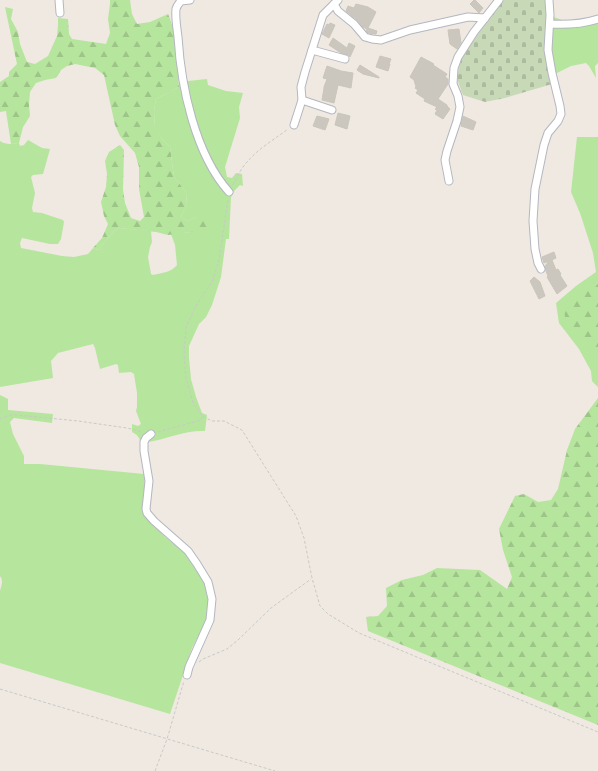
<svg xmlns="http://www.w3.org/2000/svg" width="598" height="771" font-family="Jost,sans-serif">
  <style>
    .grass { fill: #b6e59e }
    .forest { fill: url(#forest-firs) }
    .cemetery { fill: url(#cemetery-stones) }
    .building { fill: #cbc7bf; stroke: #cbc5ba }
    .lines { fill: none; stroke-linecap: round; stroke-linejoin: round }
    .minor-casing { stroke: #b4b7c1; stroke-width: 9 }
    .path { stroke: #c9c9c9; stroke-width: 1; stroke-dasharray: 3 2; stroke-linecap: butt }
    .minor { stroke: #fff; stroke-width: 7 }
  </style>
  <defs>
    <pattern id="forest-firs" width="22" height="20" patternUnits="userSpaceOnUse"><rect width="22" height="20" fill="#b6e59e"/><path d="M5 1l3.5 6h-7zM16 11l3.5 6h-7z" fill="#9dc588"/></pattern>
    <pattern id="cemetery-stones" width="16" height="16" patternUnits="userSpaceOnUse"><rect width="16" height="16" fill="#c8d9b8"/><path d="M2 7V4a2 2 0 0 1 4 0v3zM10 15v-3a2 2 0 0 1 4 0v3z" fill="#acbb9e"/></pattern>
  </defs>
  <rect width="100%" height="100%" fill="#efe9e1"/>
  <g class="grass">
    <path d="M545,0h7l2,17c14,7 30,3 44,-1v47l-3,3 1,12 -7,-12 -3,-3 -15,3 -16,8 -3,10c-2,-7 -5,-14 -5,-21 -2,-21 1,-42 -2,-63z"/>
    <path d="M207,79l1,6 18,6 17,2 -4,14 1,11 -15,49 2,10 5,1 4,-5 6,1 1,12 -3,-1 -5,5 -4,7 -2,42h-3l-5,38 -9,28 -6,12 -7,7 -10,22v12l2,21 5,18 6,16 5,2 -2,16c-20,-1 -38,8 -57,11l-1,2 -6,1c-1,-7 -3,-10 -9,-13v-8l6,2 3,-2 -5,-13 1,-4v-14l-3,-19 -3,-2 -12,1 -1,-8 -2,-1 -16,5 -5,-21 -2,-4 -35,9 -7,8 2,17 -53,9v-246c6,4 12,3 19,2l1,3 4,-1 4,-5 14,8 8,1 -7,25 -10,1 -2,2 4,16 -3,15 1,4 9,1 21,7 1,2 -3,17 -3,5h-8l-28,-6 -2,5 1,5 41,8 12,1 14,-3 5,-6 5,2 16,-19 5,-3 32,3 1,11 -2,5 -2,10 3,17 2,1c9,-2 19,-3 24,-10l-2,-20 -4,-11 20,-2 6,-15 -10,4 -6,-5 6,-11 -1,-13 -12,-15 -4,-30 -8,-8 -7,-10 -1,-18 2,-12 23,-12v-5z"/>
    <path d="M577,137h21v250l-6,-6 -1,-10 -12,-22 -20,-26 -3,-20 20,-17 20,-14 -3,-19 -13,-40 -9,-21z"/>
    <path d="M0,395l8,4v11l45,4 -1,9 -38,-5 -4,4 3,12 11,22v8h16l104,10 1,12 -2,26 22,25 20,16 18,27 5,13 1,12 -1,12 -16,31 -22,66 -170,-51v-72c1,-5 4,-10 0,-15z"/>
  </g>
  <g class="forest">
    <path d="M110,0h20l2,14 5,10 13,-2 18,-8c9,20 10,51 11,73l-23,12 -2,12 1,17 7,11 8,8 4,30 12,15 1,13 -6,11 6,5 10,-4 10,-2 7,7 -9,7 -14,3 -23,3 -12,-3 -37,-4 -5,3 -16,19 -5,-2 9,-10 6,-14 -4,-8 -3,-14 5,-15 1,-13 -2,-13 4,-9 11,-7 4,5 -1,39 2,14 6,15 9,3 4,-4 -5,-28v-22l-4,-14 -15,-17 -5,-11 -11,-50 -9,-7 -20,-4 -8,2 -6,4 -5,8 -11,2 -9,3 -6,9 -1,13 1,11 -7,11 -4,16 -8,1 -5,-33 -6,1v-30l9,-6v-4l8,-8 -12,-57 8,2 -2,10 7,13 2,12 7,18 8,2 13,-8 9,-20 1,-11v-7l10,1 1,15 3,5 34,5 4,-11 -2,-14 2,-15z"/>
    <path d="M598,284v70l-33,-36 -1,-12 12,-10z"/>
    <path d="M598,398v327l-230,-94 -2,-14 12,-1 9,-10 -1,-18 16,-8 21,-5 14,-7 43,2 27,19 5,-12 -9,-27 -4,-21 16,-33 9,-2 14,8 13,-2 7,-11 9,-39 8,-21z"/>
  </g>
  <path class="cemetery" d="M502,0h43c3,21 0,42 2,63 0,7 3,14 5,21l-47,14 -20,4 -22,-7 -6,-16 3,-18 32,-48z"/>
  <g class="building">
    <path d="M474,0h1l8,8 -4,5 -9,-9z"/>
    <path d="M356,4l12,3 8,5 -8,16 9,3 -1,3 -8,-1 -2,-2 1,-2 -4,-2 -6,-7 -11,-9 2,-5 6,2z"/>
    <path d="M330,23l5,2 -6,13 -7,-4 5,-10 2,1z"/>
    <path d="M459,29l2,14 -4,6 -7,-5 -2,-14z"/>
    <path d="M333,38l14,10 2,-5 6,3 -5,11 -2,-2 -7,-2 -12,-8z"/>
    <path d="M380,56l11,3 -2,5h1l-2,7 -12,-4z"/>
    <path d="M421,57l13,7 -1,1 14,9 -2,3 3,2v5l-10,15 9,6v1l3,3 -7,10 -8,-5 2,-4 -2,-1 2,-2 -13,-6 1,-2 -9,-6 2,-3 -3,-2 1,-1 -2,-7 -4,-3z"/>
    <path d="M360,65l19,12v1l-16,-4 -6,-4z"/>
    <path d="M327,66l14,5 12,2 -2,15 -13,-3 -4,18 -12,-3 2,-12v-1l3,-8 -4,-1z"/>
    <path d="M338,113l12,3 -3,13 -12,-4z"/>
    <path d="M317,116l12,3 -4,11 -12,-4z"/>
    <path d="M463,116l13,6 -3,8 -12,-4z"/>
    <path d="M554,252l2,6 -4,2 4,10 2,-1 3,5 -1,1 7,11 -10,8 -10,-17 1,-1 -2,-5 -1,-5 4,-5 -5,2 -2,-6z"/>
    <path d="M534,277l6,5 5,14 -6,3 -9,-18z"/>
  </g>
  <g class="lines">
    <defs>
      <g id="minor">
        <path d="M59,0l1,13"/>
        <path d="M190,0l-9,1c-2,2 -4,5 -5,8 -1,9 1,19 2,28 3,49 17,117 51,155"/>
        <path d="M334,4l4,7 16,13 11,13 7,2 9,1 29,-10 58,-13 17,1"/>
        <path d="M550,24c16,1 32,0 48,-5"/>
        <path d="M312,50l33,9"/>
        <path d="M302,100l30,10"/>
        <path d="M294,125l8,-25 -1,-13 4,-15 18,-57 15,-15"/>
        <path d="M449,181l-4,-21 2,-9 10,-30 3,-14 -2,-11 -5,-12 1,-16 4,-11 16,-25 25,-32"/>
        <path d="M541,269l-3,-6 -3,-14 -2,-28 2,-32 9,-44 4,-12 10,-12 3,-7 -1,-8 -8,-33 -4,-23 2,-35 -1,-15"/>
        <path d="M151,434l-5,4 -2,4v9l5,30 -3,28 1,4 7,8 34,30 9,13 11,18 4,17 -2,21 -21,47 -2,8"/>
      </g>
    </defs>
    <use href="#minor" class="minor-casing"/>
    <g class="path">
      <path d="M233,185c4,-8 8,-17 15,-24 11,-13 27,-22 40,-32"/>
      <path d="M228,200l-9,60 -7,22 -15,22 -11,23 -2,26 2,25 7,25 9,13 10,5h12l18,9 54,86 8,22 8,40 8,28 8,8 31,19 239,99"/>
      <path d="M0,419l9,-4h8l61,6 49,7 16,4"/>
      <path d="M158,432l43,-12 1,-4"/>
      <path d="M199,662l4,-3 24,-10 11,-9 33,-32 40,-29"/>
      <path d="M0,689l275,82"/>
      <path d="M155,771l12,-32 17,-58"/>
    </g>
    <use href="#minor" class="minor"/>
  </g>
</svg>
